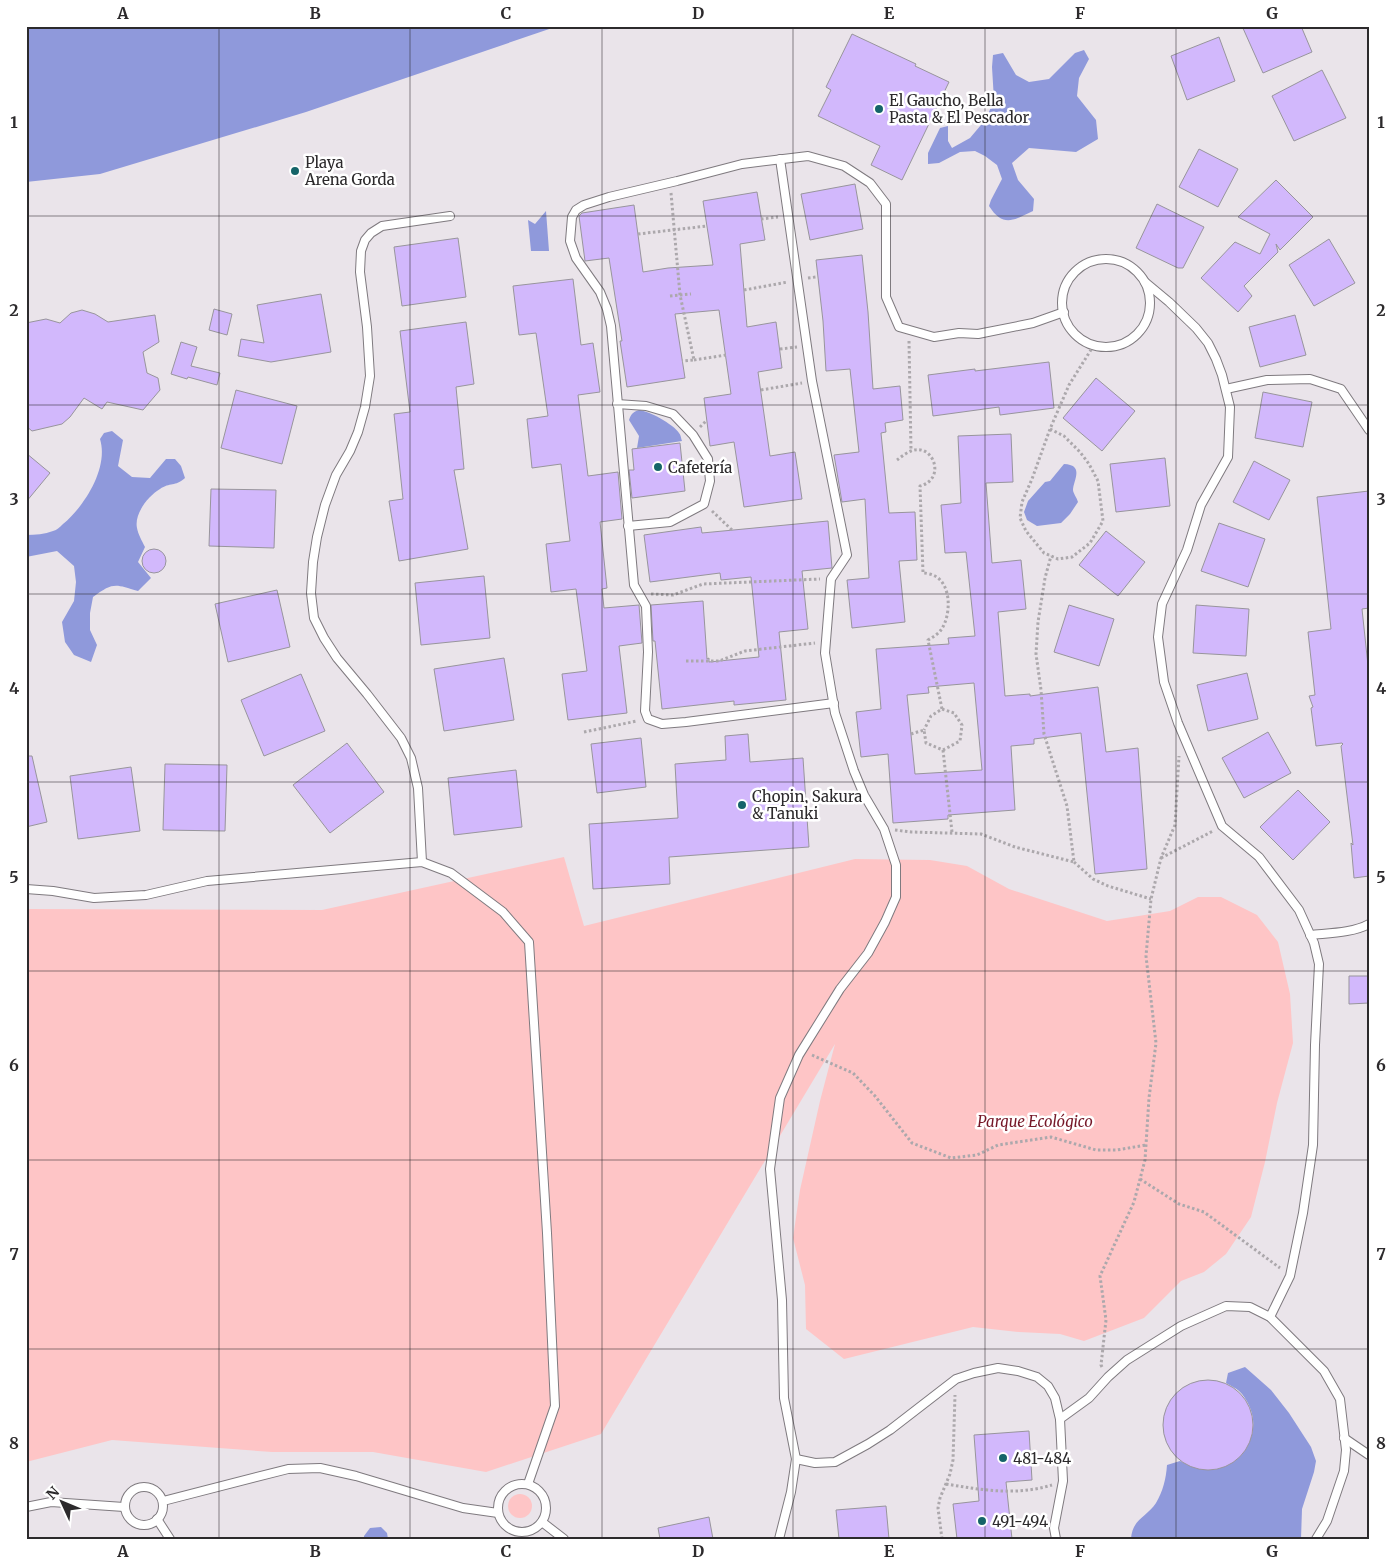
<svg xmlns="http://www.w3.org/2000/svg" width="1395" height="1565" font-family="Merriweather,serif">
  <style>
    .green { fill: #fec5c6 }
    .water { fill: #8f99db }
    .building { fill: #d2b8fc; stroke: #98959c; fill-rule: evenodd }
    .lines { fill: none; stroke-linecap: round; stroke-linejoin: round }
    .service-casing { stroke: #7f7a7f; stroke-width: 10 }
    .path { stroke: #aca8ac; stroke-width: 3; stroke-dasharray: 2.5 2.5; stroke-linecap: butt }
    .service { stroke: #fff; stroke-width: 8 }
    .grid { fill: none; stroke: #2c2a2c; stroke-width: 1; stroke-opacity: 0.55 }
    .poi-dot { fill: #156469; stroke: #fff; stroke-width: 2 }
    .labels { text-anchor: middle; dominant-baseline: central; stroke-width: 5; stroke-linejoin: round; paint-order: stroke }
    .poi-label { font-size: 15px; fill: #2c2a2c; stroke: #fff; text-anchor: start }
    .park-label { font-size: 15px; font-style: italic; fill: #761828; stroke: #fff }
    .neatline { fill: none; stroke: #2c2a2c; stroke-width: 2 }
    .grid-label { font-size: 16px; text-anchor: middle; font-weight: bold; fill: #2c2a2c }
  </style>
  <rect width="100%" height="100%" fill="#eae4ea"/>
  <g class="green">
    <path d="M564,857l20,69 271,-67 75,1 37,6 42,23 98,32 63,-10 28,-14h23l36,18 21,27 12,52 3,49 -16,60 -12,59 -14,55 -25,37 -22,18 -23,9 -37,37 -60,23 -24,-7 -41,-2 -46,-5 -129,32 -38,-30 -1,-44 -12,-47 7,-48 20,-89 15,-57 -234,390 -115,38 -113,-20h-101l-160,-12 -86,22v-553l296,1z"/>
    <circle cx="520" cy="1506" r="12"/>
  </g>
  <g class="water">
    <path d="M26,26h532l-252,86 -206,62 -74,8z"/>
    <path d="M1084,50l5,9 -10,19 -2,18 19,24 2,19 -22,13 -47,-4 -17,15 6,17 16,19 -1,12c-19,9 -30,17 -44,-5l2,-6 11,-21 -5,-14 -12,-9 -10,-5 -15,1 -21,11 -11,1v-11l12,-25 8,-2v15l4,7 18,-10 16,-19 8,-19 -2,-33 1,-12 10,-2 13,22 13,7 20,-3 26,-26z"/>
    <path d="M546,211l3,40h-18l-3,-31 7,4z"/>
    <path d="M639,410c10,1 34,14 40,23 2,2 2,6 3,8l-45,7 2,-12 -10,-16c2,-6 4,-8 10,-10z"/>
    <path d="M112,431l11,9 -5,26 14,11 18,1 16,-19h9l6,7 4,12c-10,9 -15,4 -25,11 -12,7 -26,25 -23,39 1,6 5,13 8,19l-7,15 13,16 -13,13c-23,-7 -25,-9 -45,6l-3,16v17l7,15 -6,17 -17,-7 -9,-13 -3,-20 12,-21 2,-19 -2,-16 -17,-15 -31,6v-22c9,0 19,-1 27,-4 4,-1 7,-4 10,-7 21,-17 46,-56 37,-85l4,-6z"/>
    <path d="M1064,464c21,1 9,17 9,26 0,3 4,8 5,12l-8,12 -9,9 -24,3 -10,-6 -3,-8 4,-11 17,-19 5,-1z"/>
    <path d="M1245,1367l26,23 18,23 22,34 5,14 -2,11 -12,37 -1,30h-170c1,-20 16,-22 25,-36 7,-12 10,-24 11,-38l13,-4c10,5 19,9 30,9 8,0 16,-4 22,-8 23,-17 29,-44 10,-68 -4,-5 -11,-8 -16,-11l2,-10z"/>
    <path d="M381,1527l6,6 1,6h-24v-3l6,-8z"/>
  </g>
  <g class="building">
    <path d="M1242,26h59l11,26 -49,21z"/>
    <path d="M852,34l64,30 -1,2 34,16 -47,98 -31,-15 9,-19 -62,-30 13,-26 -5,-3z"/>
    <path d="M1219,37l16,44 -48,19 -16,-44z"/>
    <path d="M1322,70l24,48 -52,23 -22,-45z"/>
    <path d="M1199,149l39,20 -20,38 -39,-20z"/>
    <path d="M1276,180l37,37 -33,33 -4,-6 2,8 -34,34 8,10 -14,16 -37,-34 34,-36 25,12 10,-20 -32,-17z"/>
    <path d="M855,184l8,45 -53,11 -9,-46z"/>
    <path d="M757,192l8,48 -25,4 7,83 29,-5 6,46 -24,4 12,84 25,-4 7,47 -58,8 -10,-65 -24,4 -6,-48 27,-4 -12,-84 -44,4 10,64 -58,9 -7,-46h2l-13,-83 -24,3 -6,-45 3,-3 52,-8 9,67 25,-4 45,-3 -10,-64z"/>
    <path d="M1157,204l47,23 -21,41h-5l-42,-20z"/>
    <path d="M458,238l8,59 -64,9 -8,-59z"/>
    <path d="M1329,239l26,44 -41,23 -25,-41z"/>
    <path d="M862,255l6,57 5,77 27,-3 3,34 -18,3 1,9 -5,1 8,80 26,-1 2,48 -18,1 6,61 -53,6 -5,-48 22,-2 -4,-79 -23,3 -8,-47 25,-3 -9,-83 -24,2 -3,-50 -7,-61z"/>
    <path d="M573,279l8,66 12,-2 7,49 -22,3 10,81 30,-4 4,47 -22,3 7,66 -5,1 2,19 35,-3 3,38 -23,3 8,67 -59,7 -6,-46 25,-3 -11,-82 -25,3 -5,-48 24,-3 -9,-77 -29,4 -5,-49 21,-3 -12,-83 -17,2 -6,-49z"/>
    <path d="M321,294l10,58 -60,10 -33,-6 3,-17 23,4 -7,-38z"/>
    <path d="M214,309l18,5 -5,21 -18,-5z"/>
    <path d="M82,310l13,4 13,8 47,-7 4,27 -16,10 4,21 11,5 2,12 -17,20 -36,-8 -5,7 -18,-11 -14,19 -8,7 -30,7 -6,-5v-103l20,-4 14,4 11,-10z"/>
    <path d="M1295,315l11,40 -46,12 -11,-40z"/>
    <path d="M466,322l8,62 -18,3 8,82 -10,1 14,79 -69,12 -10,-60 14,-2 -9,-85 16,-2 -10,-81z"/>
    <path d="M181,342l16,5 -6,19 29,7 -3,12 -29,-8 -1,2 -16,-5z"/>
    <path d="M1049,362l5,46 -54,7 -1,-8 -66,9 -5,-41 47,-6v2z"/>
    <path d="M1096,378l39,33 -33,40 -39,-33z"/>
    <path d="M236,390l61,16 -15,58 -61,-16z"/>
    <path d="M1263,392l49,10 -9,45 -48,-9z"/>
    <path d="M1011,434l2,48 -27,1 6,80 29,-3 5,49 -28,3 7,84 25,-2v2l68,-9 8,65 32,-4 9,121 -52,5 -14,-141 -47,6v5l-23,2 4,64 -67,5v4l-55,4 -5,-69 -27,3 -5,-45 25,-3 -5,-60 73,-5 -1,-6 27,-2 -9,-84 -21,1 -4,-48 20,-2 -3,-67zM974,683l8,87 -67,4 -8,-79 22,-2 -1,-6z"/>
    <path d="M680,443l5,48 -53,7 -3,-28h5l-2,-21z"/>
    <path d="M26,453l24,20 -24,29z"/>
    <path d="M1165,458l5,48 -54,6 -6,-48z"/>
    <path d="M1254,461l36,19 -21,40 -36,-18z"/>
    <path d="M211,489l65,1 -2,58 -65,-2z"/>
    <path d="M1369,491v117l-7,1 7,66v201l-15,2 -3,-35 2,2 -12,-99 2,-2 -1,-1 -26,3 -5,-38 2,-1 -4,-11 6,-1 -7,-63 23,-3 -14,-132z"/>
    <path d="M828,521l4,47 -30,3 6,58 -29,3 7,68 -52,5v-4l-72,8 -7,-68h-2l-2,-36 52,-4 4,58 2,-1v4l50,-5 -8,-80 -30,3 -1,-7 -70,9 -6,-47 57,-8 1,6z"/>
    <path d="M1219,523l46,16 -17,48 -47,-16z"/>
    <path d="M1106,531l39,31 -27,34 -39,-31z"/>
    <circle cx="154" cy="561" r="12"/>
    <path d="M484,576l6,62 -69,7 -6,-62z"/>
    <path d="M277,590l13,57 -62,15 -13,-58z"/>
    <path d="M1069,605l45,14 -15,47 -45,-14z"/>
    <path d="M1196,605l53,4 -3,47 -53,-3z"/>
    <path d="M504,658l10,62 -70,11 -10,-62z"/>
    <path d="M1247,673l11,46 -50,12 -11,-46z"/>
    <path d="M301,674l24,57 -61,25 -23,-56z"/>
    <path d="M1268,732l23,41 -47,25 -22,-40z"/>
    <path d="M748,734l2,28 53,-4 6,89 -140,10 1,27 -77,5 -4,-65 89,-6 -3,-54 51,-4 -1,-24z"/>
    <path d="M641,738l5,49 -49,6 -6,-49z"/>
    <path d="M347,743l37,49 -54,41 -37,-48z"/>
    <path d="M26,756h6l15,66 -21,5z"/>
    <path d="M165,764l62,1 -2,66 -62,-1z"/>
    <path d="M131,767l9,64 -62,8 -8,-63z"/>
    <path d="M516,770l6,57 -68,8 -6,-57z"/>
    <path d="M1298,790l32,32 -37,38 -33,-33z"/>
    <path d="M1349,976h20v27l-20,1z"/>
    <circle cx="1208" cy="1425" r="45"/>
    <path d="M1029,1431l3,49 -26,2 6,57h-55l-4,-35 26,-3 -5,-66z"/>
    <path d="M886,1506l3,33h-50l-3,-29z"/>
    <path d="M709,1517l4,22h-53l-2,-11z"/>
  </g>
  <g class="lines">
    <defs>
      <g id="service">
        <circle cx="1106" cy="303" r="44"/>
        <path d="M1145,282l24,20 27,26 12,15 8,16 6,16 8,32 -2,50 -27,48 -14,45 -25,54 -4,33 6,45 14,41 44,103 37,31 40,53 15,33 5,21 -4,81 -2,100 -10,68 -13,63 -20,41"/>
        <path d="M1226,389l41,-9 43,-1 31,10 28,41"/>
        <path d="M617,404l29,2 27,8 20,21 15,24 2,22 -6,23 -34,18 -42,4"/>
        <path d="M834,703l-148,19 -24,2 -14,-5 -3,-8 3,-59 -2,-46 -12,-21 -23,-259 -4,-17 -7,-17 -24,-34 -6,-17 2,-24 4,-7 8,-5 25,-8 68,-16 65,-17 66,-8 36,10 26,17 16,21v93l13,30 35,10 25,-4 19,1 55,-11 31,-11"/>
        <path d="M422,862l-4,-74 -7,-30 -10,-20 -34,-44 -30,-36 -13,-20 -10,-20 -3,-25 2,-31 4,-25 8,-32 11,-30 14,-24 8,-19 7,-25 5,-31 -3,-49 -7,-55 1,-21 4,-11 6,-7 11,-7 68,-10"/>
        <path d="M26,889l27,2 41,7 52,-3 61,-14 215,-19 29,11 52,39 26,30 18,291 8,173 -27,78"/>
        <path d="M1310,935c18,-2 43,-2 59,-11"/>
        <path d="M1344,1438l25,17"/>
        <path d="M796,1459l19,4 20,-1 33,-18 22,-14 66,-51 18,-6 24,-5 20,3 19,6 11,9 7,12 5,21"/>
        <circle cx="522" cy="1508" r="24"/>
        <circle cx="144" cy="1506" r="19"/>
        <path d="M163,1501l125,-32 32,-1 36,8 107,32 35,5"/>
        <path d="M26,1507l25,-5 73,5"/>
        <path d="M157,1519l13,20"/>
        <path d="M542,1522l22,17"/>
        <path d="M779,1539l12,-47 5,-33 -12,-61 -2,-98 -12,-131 10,-71 19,-43 41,-66 28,-36 17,-31 11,-25v-32l-12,-36 -20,-34 -10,-24 -19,-58 -10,-60 6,-74 16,-24 -35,-174 -32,-222"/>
        <path d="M1056,1539l-2,-11 9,-47 -3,-62 29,-21 19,-21 19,-17 54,-34 45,-20 24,1 20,10 54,54 16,28 6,51 -2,21 -17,50 -11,18"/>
      </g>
    </defs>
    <use href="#service" class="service-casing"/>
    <g class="path">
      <path d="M671,193l9,102 14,65 -12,1"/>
      <path d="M761,219l17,-2"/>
      <path d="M638,234l69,-8"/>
      <path d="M808,278l8,-1"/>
      <path d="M744,290l44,-8"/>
      <path d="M670,296l21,-2"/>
      <path d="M909,341l2,110"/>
      <path d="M780,349l17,-2"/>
      <path d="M694,360l32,-5"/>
      <path d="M761,390l41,-7"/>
      <path d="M700,427l7,-7"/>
      <path d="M1050,429l14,7 16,16 9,12 9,17 5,40 -13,22 -18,14 -14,2 -14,-6 -18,-22 -6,-13 2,-16 10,-23 18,-50 19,-44 25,-40"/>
      <path d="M897,460c4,-3 9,-7 14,-9 22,-9 36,28 9,35l3,87c3,0 8,1 12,3 17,9 16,40 6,54 -3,4 -8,7 -13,10l14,69"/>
      <path d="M712,511l20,19"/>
      <path d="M651,594l22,1 30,-11 117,-5"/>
      <path d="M686,661h33l26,-10 70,-8"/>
      <path d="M584,732l53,-11"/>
      <path d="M911,734l13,-4 2,13 17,7 17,-9 2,-16 -8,-12 -12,-4 -11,7 -7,14"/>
      <path d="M943,750l9,82"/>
      <path d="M895,830l16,2 70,2 34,13 59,15 -7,-56 -23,-72 -3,-44 -5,-36 2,-32 7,-44 6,-22"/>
      <path d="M1161,858l52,-27"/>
      <path d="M1074,862l19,17 15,7 43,13"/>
      <path d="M812,1055l41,18 22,23 37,47 39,15 26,-3 21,-10 53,-8 45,13h21l29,-5"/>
      <path d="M1140,1179l39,25 25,8 76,56"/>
      <path d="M1102,1367l-1,-2 5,-45 -6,-44 34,-74 11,-42 4,-62 7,-55 -10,-87 5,-57 10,-41 14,-33 4,-69"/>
      <path d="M946,1484c36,6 70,12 106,1"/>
      <path d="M942,1539l-4,-31 2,-10 10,-24 3,-14 2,-65"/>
    </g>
    <use href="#service" class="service"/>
  </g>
  <path class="grid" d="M219,26v1513M410,26v1513M602,26v1513M793,26v1513M985,26v1513M1176,26v1513M26,216h1343M26,405h1343M26,594h1343M26,782h1343M26,971h1343M26,1160h1343M26,1349h1343"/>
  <g class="poi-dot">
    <circle cx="879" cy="109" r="5"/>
    <circle cx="295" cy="171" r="5"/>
    <circle cx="658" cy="467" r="5"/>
    <circle cx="742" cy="805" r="5"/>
    <circle cx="1003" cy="1458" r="5"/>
    <circle cx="982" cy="1521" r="5"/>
  </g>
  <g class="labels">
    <g class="poi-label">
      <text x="889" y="100">El Gaucho, Bella<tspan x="889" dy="17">Pasta &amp; El Pescador</tspan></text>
      <text x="305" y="162">Playa<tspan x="305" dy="17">Arena Gorda</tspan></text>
      <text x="668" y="467">Cafetería</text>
      <text x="752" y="796">Chopin, Sakura<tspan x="752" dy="17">&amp; Tanuki</tspan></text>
      <text x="1013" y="1458">481-484</text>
      <text x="992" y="1521">491-494</text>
    </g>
    <g class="park-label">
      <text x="1035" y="1121">Parque Ecológico</text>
    </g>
  </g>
  <rect width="1395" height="1565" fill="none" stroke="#ffffff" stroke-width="55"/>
  <g transform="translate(62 1502) rotate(314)" stroke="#ffffff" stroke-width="4" paint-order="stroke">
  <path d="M0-4L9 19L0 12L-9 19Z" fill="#2c2a2c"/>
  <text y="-8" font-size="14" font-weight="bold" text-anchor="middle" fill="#2c2a2c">N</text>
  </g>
  <rect x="28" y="28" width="1340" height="1510" class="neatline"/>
  <g class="grid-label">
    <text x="123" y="19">A</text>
    <text x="315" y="19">B</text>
    <text x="506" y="19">C</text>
    <text x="698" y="19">D</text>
    <text x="889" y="19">E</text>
    <text x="1080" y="19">F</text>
    <text x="1272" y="19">G</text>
    <text x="14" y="128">1</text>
    <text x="1381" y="128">1</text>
    <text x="14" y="316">2</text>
    <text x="1381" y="316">2</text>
    <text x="14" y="505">3</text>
    <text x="1381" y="505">3</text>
    <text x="14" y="694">4</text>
    <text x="1381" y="694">4</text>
    <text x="14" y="883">5</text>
    <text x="1381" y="883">5</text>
    <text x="14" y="1071">6</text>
    <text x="1381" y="1071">6</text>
    <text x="14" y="1260">7</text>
    <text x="1381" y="1260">7</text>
    <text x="14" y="1449">8</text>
    <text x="1381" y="1449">8</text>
    <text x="123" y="1557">A</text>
    <text x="315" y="1557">B</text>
    <text x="506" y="1557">C</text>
    <text x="698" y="1557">D</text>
    <text x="889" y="1557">E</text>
    <text x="1080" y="1557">F</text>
    <text x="1272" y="1557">G</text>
  </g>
</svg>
